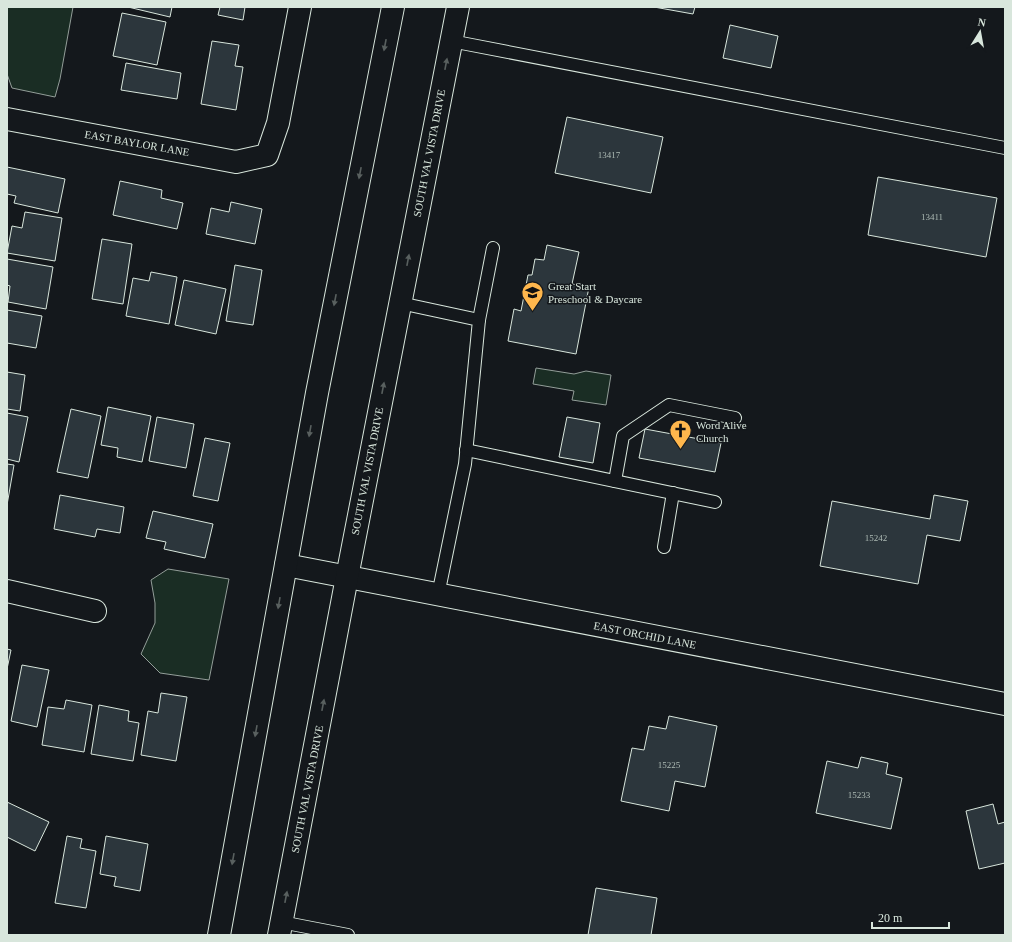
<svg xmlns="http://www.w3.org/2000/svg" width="1012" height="942" font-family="Georgia,serif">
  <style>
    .green { fill: #1a2d24; stroke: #939e99 }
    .building { fill: #2c363c; stroke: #d8e6dc }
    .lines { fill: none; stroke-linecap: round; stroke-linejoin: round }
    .lane-casing { stroke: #d8e6dc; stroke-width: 14 }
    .street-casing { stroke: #d8e6dc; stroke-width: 24 }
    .secondary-casing { stroke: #d8e6dc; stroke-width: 24 }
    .lane { stroke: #14181c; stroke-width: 12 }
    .street { stroke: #14181c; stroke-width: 22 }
    .secondary { stroke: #14181c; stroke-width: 22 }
    .oneway { fill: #59605f }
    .labels { text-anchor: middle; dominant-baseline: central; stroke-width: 3; stroke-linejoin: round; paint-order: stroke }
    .number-label { font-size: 9px; fill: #adbab4 }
    .street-label { font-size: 11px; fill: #d8e6dc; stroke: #14181c }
    .poi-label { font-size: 11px; fill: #d8e6dc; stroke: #14181c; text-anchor: start }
  </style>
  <rect width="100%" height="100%" fill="#14181c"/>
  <g class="green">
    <path d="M7,7h66l-13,72 -5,18 -43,-9 -5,-14z"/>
    <path d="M536,368l38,6 12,-3 25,4 -5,30 -34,-5 2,-9 -41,-7z"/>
    <path d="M168,569l61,10 -20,101 -49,-7 -19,-19 14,-31v-20l-4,-23z"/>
  </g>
  <g class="building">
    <path d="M128,7h44l-2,10z"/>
    <path d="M220,7h25l-2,13 -25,-5z"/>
    <path d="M654,7h41l-2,7z"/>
    <path d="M122,13l44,9 -9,43 -44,-9z"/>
    <path d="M730,25l48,11 -7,32 -48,-10z"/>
    <path d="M212,41l27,4 -4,21 8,1 -7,43 -35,-6z"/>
    <path d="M126,63l55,10 -4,26 -56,-9z"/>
    <path d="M567,117l96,20 -12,56 -96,-20z"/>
    <path d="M7,167l58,12 -7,34 -44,-10 2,-7 -9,-2z"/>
    <path d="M878,177l119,21 -11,59 -118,-22z"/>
    <path d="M120,181l42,9 -1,8 22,5 -6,26 -64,-14z"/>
    <path d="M231,202l31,7 -7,35 -49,-10 5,-26 18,4z"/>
    <path d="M25,212l37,6 -7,43 -48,-8 5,-27 10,2z"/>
    <path d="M102,239l30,5 -9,60 -31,-5z"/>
    <path d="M547,245l32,7 -7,32 17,3 -13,67 -68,-13 6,-32 7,2 7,-36h4l3,-16 9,1z"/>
    <path d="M7,259l46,8 -7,42 -38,-7 2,-16 -3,-1z"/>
    <path d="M235,265l27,5 -9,55 -27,-4z"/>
    <path d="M151,272l26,5 -8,47 -43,-8 7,-38 16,3z"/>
    <path d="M184,280l42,9 -10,45 -41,-9z"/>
    <path d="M7,310l35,6 -6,32 -29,-5z"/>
    <path d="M7,372l18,3 -5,36 -13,-2z"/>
    <path d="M108,407l43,9 -9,46 -25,-5 1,-9 -17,-3z"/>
    <path d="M71,409l30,7 -13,62 -31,-6z"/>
    <path d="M7,413l21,4 -9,45 -12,-3z"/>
    <path d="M157,417l37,7 -8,44 -37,-7z"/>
    <path d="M567,417l33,6 -7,40 -34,-6z"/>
    <path d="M645,429l76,14 -6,29 -76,-14z"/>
    <path d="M205,438l25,5 -12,58 -25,-5z"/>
    <path d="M7,464l7,1 -7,40z"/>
    <path d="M60,495l64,12 -4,26 -23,-4 -2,8 -41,-8z"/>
    <path d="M934,495l34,6 -8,40 -33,-6 -9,49 -98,-18 12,-65 98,18z"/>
    <path d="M153,511l60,13 -8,34 -41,-9 2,-7 -20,-4z"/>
    <path d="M7,649l4,1 -4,19z"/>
    <path d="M22,665l27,5 -12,57 -26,-6z"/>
    <path d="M161,693l26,4 -11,64 -35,-6 7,-44 10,2z"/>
    <path d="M66,700l26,5 -8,47 -42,-7 6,-38 16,2z"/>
    <path d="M99,705l30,6 -1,10 11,2 -6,38 -42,-7z"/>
    <path d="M669,716l48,10 -12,61 -30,-6 -6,30 -48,-10 11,-53 12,2 5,-24 17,3z"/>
    <path d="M861,757l27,6 -2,11 16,4 -11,51 -75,-16 11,-52 31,7z"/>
    <path d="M7,802l42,20 -14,29 -28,-14z"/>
    <path d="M993,804l5,20 7,-2v41l-26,6 -13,-58z"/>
    <path d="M67,836l15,3 -2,9 16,3 -10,57 -31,-5z"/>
    <path d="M106,836l42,8 -8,47 -26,-5 2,-9 -16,-3z"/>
    <path d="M596,888l61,10 -6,37h-63z"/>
  </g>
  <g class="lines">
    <defs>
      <g id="lane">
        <path d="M451,41l554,107"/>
        <path d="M400,303l79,17 -14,144 -27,131"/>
        <path d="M479,320l14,-72"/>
        <path d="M466,450l249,52"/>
        <path d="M615,481l8,-45 46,-31 66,13"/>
        <path d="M664,547l9,-54"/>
        <path d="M281,922l67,13"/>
      </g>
      <g id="street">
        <path d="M7,119l229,43 31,-7 11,-32 22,-116"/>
        <path d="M286,565l719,139"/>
        <path d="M7,591l88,20"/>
      </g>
      <g id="secondary">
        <path d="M219,935l98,-542 76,-386"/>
        <path d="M279,935l68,-358 111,-570"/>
      </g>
    </defs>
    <use href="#lane" class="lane-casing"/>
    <use href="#street" class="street-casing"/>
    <use href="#secondary" class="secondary-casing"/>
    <use href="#lane" class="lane"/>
    <use href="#street" class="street"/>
    <use href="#secondary" class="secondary"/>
  </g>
  <defs><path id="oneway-solid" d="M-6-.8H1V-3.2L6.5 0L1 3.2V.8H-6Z"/></defs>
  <g class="oneway">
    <use href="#oneway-solid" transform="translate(385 45) rotate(101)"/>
    <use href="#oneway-solid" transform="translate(446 64) rotate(-79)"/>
    <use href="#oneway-solid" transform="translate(360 173) rotate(101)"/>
    <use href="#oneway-solid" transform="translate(408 260) rotate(-79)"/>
    <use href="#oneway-solid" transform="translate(335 300) rotate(101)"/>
    <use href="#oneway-solid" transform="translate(383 388) rotate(-79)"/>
    <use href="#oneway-solid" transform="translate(310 431) rotate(100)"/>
    <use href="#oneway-solid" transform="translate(279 603) rotate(100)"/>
    <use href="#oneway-solid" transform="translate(323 705) rotate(-79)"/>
    <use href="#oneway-solid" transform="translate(256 731) rotate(100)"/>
    <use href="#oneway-solid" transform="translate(233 859) rotate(100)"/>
    <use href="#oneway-solid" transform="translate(286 897) rotate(-79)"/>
  </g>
  <defs>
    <symbol id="school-pin" viewBox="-11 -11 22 30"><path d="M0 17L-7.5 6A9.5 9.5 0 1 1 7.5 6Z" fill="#ffb74d" stroke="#14181c"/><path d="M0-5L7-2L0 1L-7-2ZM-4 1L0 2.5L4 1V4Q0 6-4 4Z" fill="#111"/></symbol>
    <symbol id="church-pin" viewBox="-11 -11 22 30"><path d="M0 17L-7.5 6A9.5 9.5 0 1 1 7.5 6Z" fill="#ffb74d" stroke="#14181c"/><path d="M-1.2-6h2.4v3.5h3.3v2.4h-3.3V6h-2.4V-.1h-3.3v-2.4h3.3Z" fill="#111"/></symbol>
  </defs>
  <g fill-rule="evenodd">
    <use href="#school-pin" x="520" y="280" width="25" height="34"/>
    <use href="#church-pin" x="668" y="418" width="25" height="34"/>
  </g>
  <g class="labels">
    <g class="number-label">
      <text x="609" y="155">13417</text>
      <text x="932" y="217">13411</text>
      <text x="876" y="538">15242</text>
      <text x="669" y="765">15225</text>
      <text x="859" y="795">15233</text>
    </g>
    <g class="street-label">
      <text transform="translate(137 143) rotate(10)">EAST BAYLOR LANE</text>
      <text transform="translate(429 153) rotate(-79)">SOUTH VAL VISTA DRIVE</text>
      <text transform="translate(367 471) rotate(-79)">SOUTH VAL VISTA DRIVE</text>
      <text transform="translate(645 635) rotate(11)">EAST ORCHID LANE</text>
      <text transform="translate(307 789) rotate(-79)">SOUTH VAL VISTA DRIVE</text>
    </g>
    <g class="poi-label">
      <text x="548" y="286">Great Start<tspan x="548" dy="13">Preschool &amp; Daycare</tspan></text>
      <text x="696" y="425">Word Alive<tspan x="696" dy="13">Church</tspan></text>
    </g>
  </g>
  <rect width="1012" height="942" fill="none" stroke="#d8e6dc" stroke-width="16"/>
  <g transform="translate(980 32) rotate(11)" stroke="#14181c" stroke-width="3" paint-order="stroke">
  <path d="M0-3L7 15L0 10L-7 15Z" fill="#d8e6dc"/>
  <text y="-6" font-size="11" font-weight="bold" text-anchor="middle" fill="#d8e6dc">N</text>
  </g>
  <path d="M872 922v6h77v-6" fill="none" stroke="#d8e6dc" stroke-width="2"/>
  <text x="878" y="922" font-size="12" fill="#d8e6dc" stroke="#14181c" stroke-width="3" paint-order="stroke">20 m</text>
</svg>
